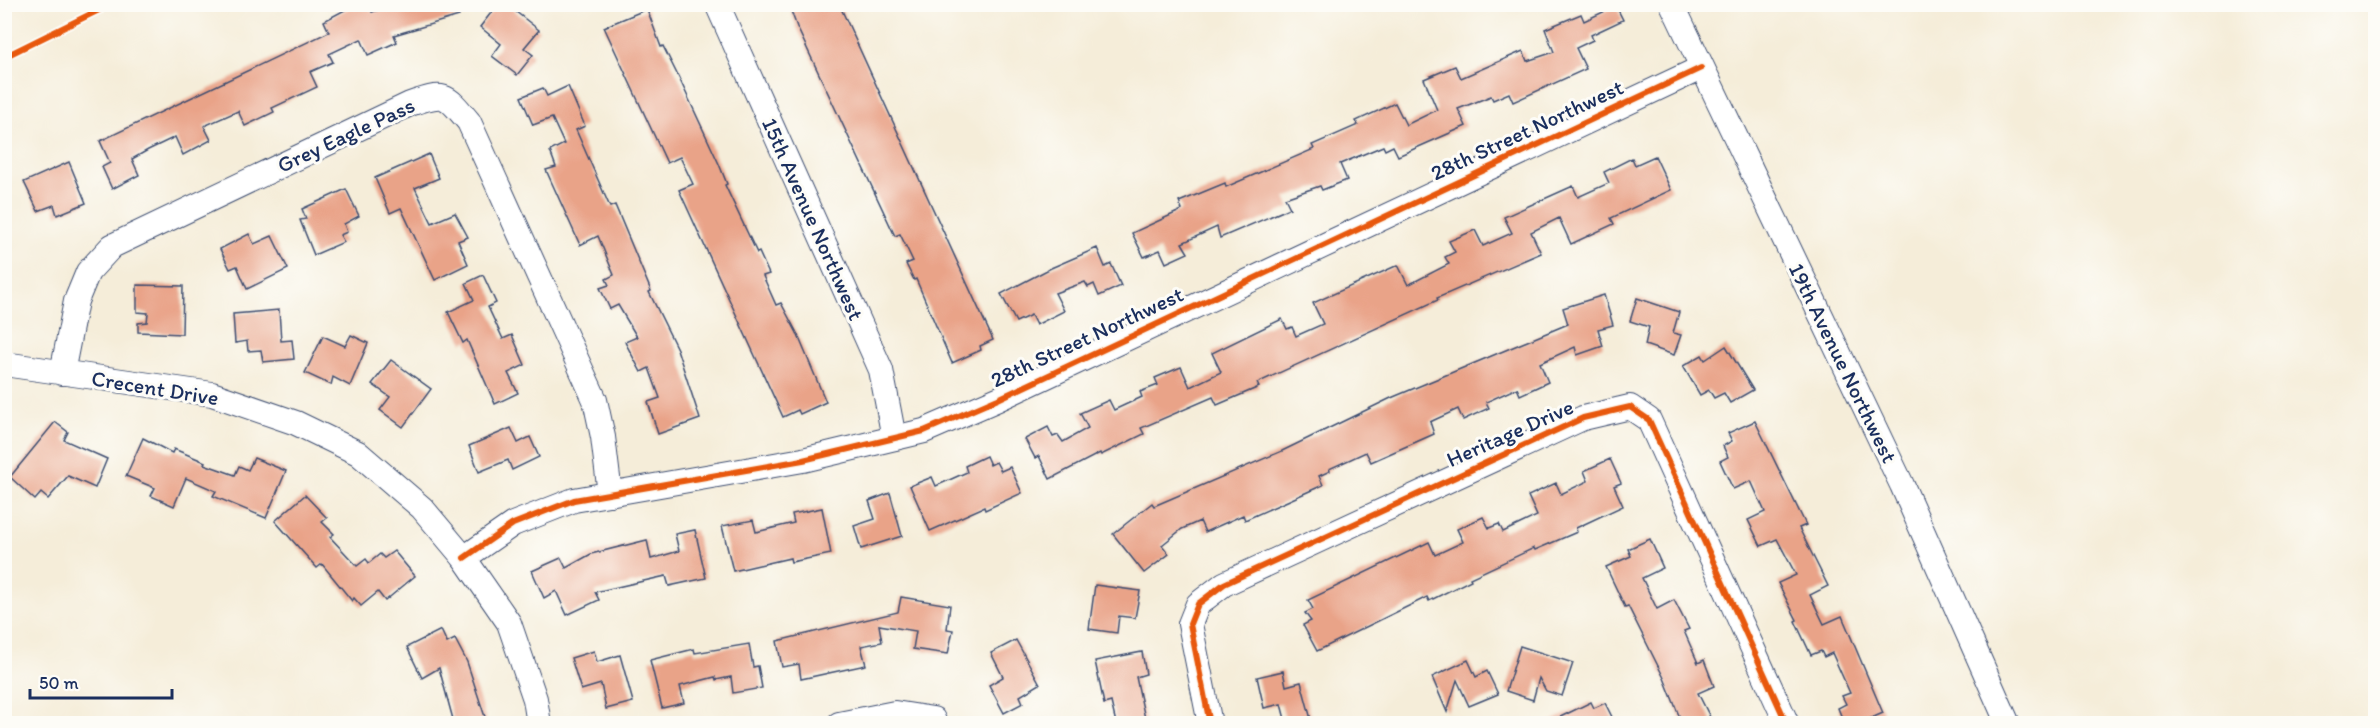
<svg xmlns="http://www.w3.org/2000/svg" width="2380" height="728" font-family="Itim,sans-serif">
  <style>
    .building { fill: #e9a388 }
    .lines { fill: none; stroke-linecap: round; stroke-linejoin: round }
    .minor-casing { stroke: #3c4c70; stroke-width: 26 }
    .minor { stroke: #fff; stroke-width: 24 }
    .cycleway-casing { stroke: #fdfcf7; stroke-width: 10 }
    .cycleway { stroke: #e8590c; stroke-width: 6 }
    .labels { text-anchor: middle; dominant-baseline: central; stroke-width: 6; stroke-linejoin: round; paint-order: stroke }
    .street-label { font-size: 22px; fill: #1b2f5e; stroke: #fdfcf7 }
  </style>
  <rect width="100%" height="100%" fill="#fdfcf7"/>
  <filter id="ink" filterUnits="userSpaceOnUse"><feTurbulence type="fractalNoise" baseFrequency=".0167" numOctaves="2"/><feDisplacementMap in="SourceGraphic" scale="12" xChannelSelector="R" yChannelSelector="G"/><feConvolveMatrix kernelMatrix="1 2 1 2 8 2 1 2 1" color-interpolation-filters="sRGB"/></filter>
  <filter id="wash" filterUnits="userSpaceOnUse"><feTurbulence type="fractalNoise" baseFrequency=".008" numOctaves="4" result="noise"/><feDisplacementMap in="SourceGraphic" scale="24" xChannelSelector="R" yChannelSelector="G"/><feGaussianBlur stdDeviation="1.35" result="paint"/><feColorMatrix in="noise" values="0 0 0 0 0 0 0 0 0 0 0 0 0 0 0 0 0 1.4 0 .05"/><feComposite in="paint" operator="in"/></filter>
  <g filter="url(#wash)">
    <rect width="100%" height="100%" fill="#f5edd9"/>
    <g id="blocks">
      <g class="building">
        <path d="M356,4h13l3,8 26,-8h57l4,12 -65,19 3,7 -29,13 -7,-16 -32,15 4,8 -23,10 7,15 -45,21 2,4 -29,14 -7,-15 -34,15 7,14 -28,15 -8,-18 -27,13 -16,9 7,16 -27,14 -10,-22 8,-4 -10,-22 229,-109 -5,-11z"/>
        <path d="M498,4h8l33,26 -15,18 9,7 -16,20 -25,-19 9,-12 -21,-17z"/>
        <path d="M794,4h45l154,336 -13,6 1,4 -29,13 -36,-84 -2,1 -8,-16 7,-3 -13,-27 -5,2 -98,-209 -6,-16 5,-2z"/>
        <path d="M1616,6l7,14 -32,15 2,5 -17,8 10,21 -73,33 -4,-9 -16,7 -2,-4 -33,13 8,17 -68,30 -5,-10 -8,4 -2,-4 -43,18 7,16 -25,10 -2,-4 -35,12 5,10 -70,30 -3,-11 -35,16 6,10 -22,10 -6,-13 -16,7 -12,-24 50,-23 -3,-8 46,-19 1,4 88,-38 -2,-4 46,-20 -2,-4 39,-18 11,22 31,-15 -13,-31 31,-13 6,12 62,-27 4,10 27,-9 -9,-23 36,-15 3,7z"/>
        <path d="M647,9l14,38 2,-1 17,34 39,84 8,20 -2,1 32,68 2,-1 10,22 -6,2 13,29 5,-2 16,30 29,69 -26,12 -2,-4 -15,7 -104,-227 14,-6 -13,-27 -13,6 -63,-136z"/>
        <path d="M568,86l17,40 -9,4 34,77 5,-2 36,86 -2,1 28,57 23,70 -42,15 -10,-32 12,-4 -11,-30 -8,4 -16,-30 12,-5 -19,-32 -8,4 -10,-21 9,-3 -3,-6 8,-4 -16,-39 -18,9 -34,-75 10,-3 -6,-16 14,-7 -12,-26 -19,7 -12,-28 22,-9 4,8z"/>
        <path d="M429,154l10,24 -24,10 17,35 23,-10 13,24 -10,4 10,23 -33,16 -34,-72 -11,5 -15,-35z"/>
        <path d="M1655,156l16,34 -60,28 3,6 -43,20 -12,-26 -28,14 10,21 -104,45 1,2 -181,83 2,4 -42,18 -4,-8 -72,31 3,6 -43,21 -1,-2 -50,26 -11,-23 -4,2 -10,-19 23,-12 5,10 5,-2 5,7 25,-14 -8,-15 29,-13 5,10 28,-13 -2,-5 18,-7 -3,-7 26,-11 9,20 31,-15 -9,-19 70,-34 5,10 5,-2 4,9 27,-12 -10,-21 85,-38 10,20 41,-21 -4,-7 10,-5 -6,-11 26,-11 8,16 29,-13 -8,-16 69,-31 5,11 31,-14 -5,-11 28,-14 3,7z"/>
        <path d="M69,162l17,41 -29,12 -3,-10 -16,6 -14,-29z"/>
        <path d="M346,189l13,27 -15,8 3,8 -7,3 4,7 -30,13 -14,-35 6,-1 -4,-10z"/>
        <path d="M249,234l5,10 18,-8 16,33 -41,20 -10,-23 -7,3 -10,-20z"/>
        <path d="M1097,248l8,19 6,-3 10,22 -22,10 -5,-12 -6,3 -3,-5 -30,11 9,18 -28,14 -5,-10 -15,7 -15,-28 50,-26z"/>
        <path d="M483,275l13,28 -8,4 15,32 9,-4 13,30 -17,8 10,20 -23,11 -28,-64 -4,3 -15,-31 26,-12 -8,-17z"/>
        <path d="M137,285l46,1 -1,48 -44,-2v-9l9,-1 1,-9 -11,-1z"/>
        <path d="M1604,295l9,30 -15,4 5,17 -26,9 -2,-8 -35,16 8,19 -28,13 -3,-7 -31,14 3,6 -26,12 -5,-11 -28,13 4,12 -63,28 -5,-10 -37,17 1,2 -11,5 4,9 -78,35 -2,-5 -38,17 -5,-11 -18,8 -20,16 7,9 -25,19 -31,-39 39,-31 2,3 128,-55 109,-53 177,-74 -5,-16z"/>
        <path d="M1637,298l42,14 -6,21 8,2 -7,20 -29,-10 4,-18 -19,-6z"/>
        <path d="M279,310l2,31 11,-1 2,19 -31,3 -2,-12 -13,1 -1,-10 -12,2 -2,-29z"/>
        <path d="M351,335l17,8 -18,43 -17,-9 -2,8 -26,-12 18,-37 22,10z"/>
        <path d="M1726,346l27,44 -23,13 -6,-10 -10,5 -5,-8 -9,5 -17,-29 19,-11 3,5z"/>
        <path d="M391,360l40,29 -28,38 -23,-17 10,-13 -18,-13z"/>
        <path d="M1755,421l51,104 -7,3 29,58 -18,9 14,29 18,-8 41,97 -23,10h-16l-6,-15 8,-4 -4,-8 8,-3 -18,-40 -8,4 -3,-6 -10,4 -16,-34 2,-1 -19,-37 18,-8 -19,-36 -16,7 -13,-26 17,-8 -14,-31 -18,8 -13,-28 8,-4 -5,-11 9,-5 -4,-8z"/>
        <path d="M55,422l13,10 -4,8 43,19 -12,29 -27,-12 -20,23 -7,-6 -6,7 -25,-23z"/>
        <path d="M511,428l7,15 12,-6 9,20 -27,13 -4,-10 -29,12 -10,-26z"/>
        <path d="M143,438l29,15 2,-4 31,13 -1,2 31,11 4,-9 9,4 6,-12 32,13 -20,47 -53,-22 3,-5 -30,-13 -12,28 -23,-10 4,-8 -29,-12z"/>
        <path d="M986,456l4,9 6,-3 5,9 9,-4 12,26 -37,17 -1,-3 -54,24 -20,-45 22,-9 4,9 31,-14 -2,-6z"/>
        <path d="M1610,459l11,24 -7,3 9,20 -47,22 1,4 -42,18 -1,-2 -64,30 1,2 -42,21 -2,-4 -110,54 -14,-26 8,-4 -6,-8 8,-4 -5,-9 121,-58 6,13 28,-13 -6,-13 26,-12 6,11 10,-4 4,8 34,-16 -9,-20 28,-13 5,11 27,-13 -4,-10z"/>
        <path d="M890,493l12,43 -41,13 -7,-23 21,-7 -6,-18z"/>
        <path d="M305,495l22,23 -5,4 12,12 -4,3 27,29 9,-7 3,4 11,-9 4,4 10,-7 21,25 -30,25 -7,-9 -17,14 -7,-8 -2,3 -30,-37 -5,4 -42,-47z"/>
        <path d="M822,508l9,46 -40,8 -1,-4 -57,13 -11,-45 31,-6 3,12 38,-9 -2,-9z"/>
        <path d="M695,530l11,48 -37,8 -3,-10 -71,16 4,8 -32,15 -11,-24 -12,7 -12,-27 29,-13 5,10 25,-14 56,-14 4,19 28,-8 -4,-17z"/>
        <path d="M1650,539l13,29 -21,10 15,31 17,-9 15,29 -5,2 14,32 6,-3 10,26 -16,7 15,30h-31l-18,-45 -36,-72 -3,1 -19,-40 25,-11 -3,-7z"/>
        <path d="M1095,585l45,6 -5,27 -16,-2 -2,17 -28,-4z"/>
        <path d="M901,597l49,8 -3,24 6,1 -5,24 -35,-5 3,-18 -37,-6 3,17 -21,4 5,19 -65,14 -2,-15 -17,3 -5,-26 121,-29z"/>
        <path d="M441,630l6,13 8,-4 12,23 20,61h-33l-15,-55 -17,10 -15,-31z"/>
        <path d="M1016,640l24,44 -20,12 3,7 -19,10 -15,-28 14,-8 -12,-24z"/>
        <path d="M749,644l4,23 5,-1 4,22 -29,5 -2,-16 -15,3 -1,-3 -35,9 4,17 -22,5 -12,-48 44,-11 1,4z"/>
        <path d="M1520,646l53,17 -11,33 -16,-5 -7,-13 -6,22 -27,-9z"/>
        <path d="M594,651l3,11 23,-7 13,47 -27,7 -5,-25 -20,6 -10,-32z"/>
        <path d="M1142,652l4,22 -10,3 10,46h-30l-5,-21 -7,2 -9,-43z"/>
        <path d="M1468,660l8,17 11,-6 11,23 -29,12 -12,-26 -10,32 -15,-35z"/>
        <path d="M1283,671l3,15 15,-4 11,41h-26l-5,-19 -17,4 -7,-31z"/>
        <path d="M1591,702l3,6 11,-5 10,20h-67z"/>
      </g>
    </g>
  </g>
  <g filter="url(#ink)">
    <use href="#blocks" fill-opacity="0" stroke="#3c4c70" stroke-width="1.5"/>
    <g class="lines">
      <defs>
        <g id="minor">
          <path d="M717,4l164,366 13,68"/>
          <path d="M1672,4l230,481 106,239"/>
          <path d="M4,364l208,30 84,29 62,30 64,55 42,50 45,65 26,76 4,25"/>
          <path d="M62,373l14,-72 12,-29 24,-26 298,-142c35,-12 35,-11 59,18l126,278 8,37 7,57"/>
          <path d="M464,558l49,-34 61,-24 229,-40 121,-29 74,-32 703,-331"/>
          <path d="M839,724l56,-11 38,6 2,5"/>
          <path d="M1210,724l-20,-100 8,-20 26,-20 359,-166 47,-11 19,13 138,304"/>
        </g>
      </defs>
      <use href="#minor" class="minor-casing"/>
      <use href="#minor" class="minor"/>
      <defs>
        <g id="cycleway">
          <path d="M4,57l107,-53"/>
          <path d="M464,558l49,-34 61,-24 229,-40 121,-29 74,-32 703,-331"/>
          <path d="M1210,724l-20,-100 8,-20 26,-20 359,-166 47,-11 19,13 138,304"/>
        </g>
      </defs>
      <use href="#cycleway" class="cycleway-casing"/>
      <use href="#cycleway" class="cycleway"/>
    </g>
  </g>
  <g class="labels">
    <g class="street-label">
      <text transform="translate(1527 130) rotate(-25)">28th Street Northwest</text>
      <text transform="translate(346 135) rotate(-25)">Grey Eagle Pass</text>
      <text transform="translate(813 219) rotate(66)">15th Avenue Northwest</text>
      <text transform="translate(1087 337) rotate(-25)">28th Street Northwest</text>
      <text transform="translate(1843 363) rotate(64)">19th Avenue Northwest</text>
      <text transform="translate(155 388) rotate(9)">Crecent Drive</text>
      <text transform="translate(1510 433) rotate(-24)">Heritage Drive</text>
    </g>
  </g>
  <rect width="2380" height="728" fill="none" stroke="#fdfcf7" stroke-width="24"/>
  <path d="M30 689v9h142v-9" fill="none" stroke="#1b2f5e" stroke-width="3"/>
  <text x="39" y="689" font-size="18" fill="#1b2f5e" stroke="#fdfcf7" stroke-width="4.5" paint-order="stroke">50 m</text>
</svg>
